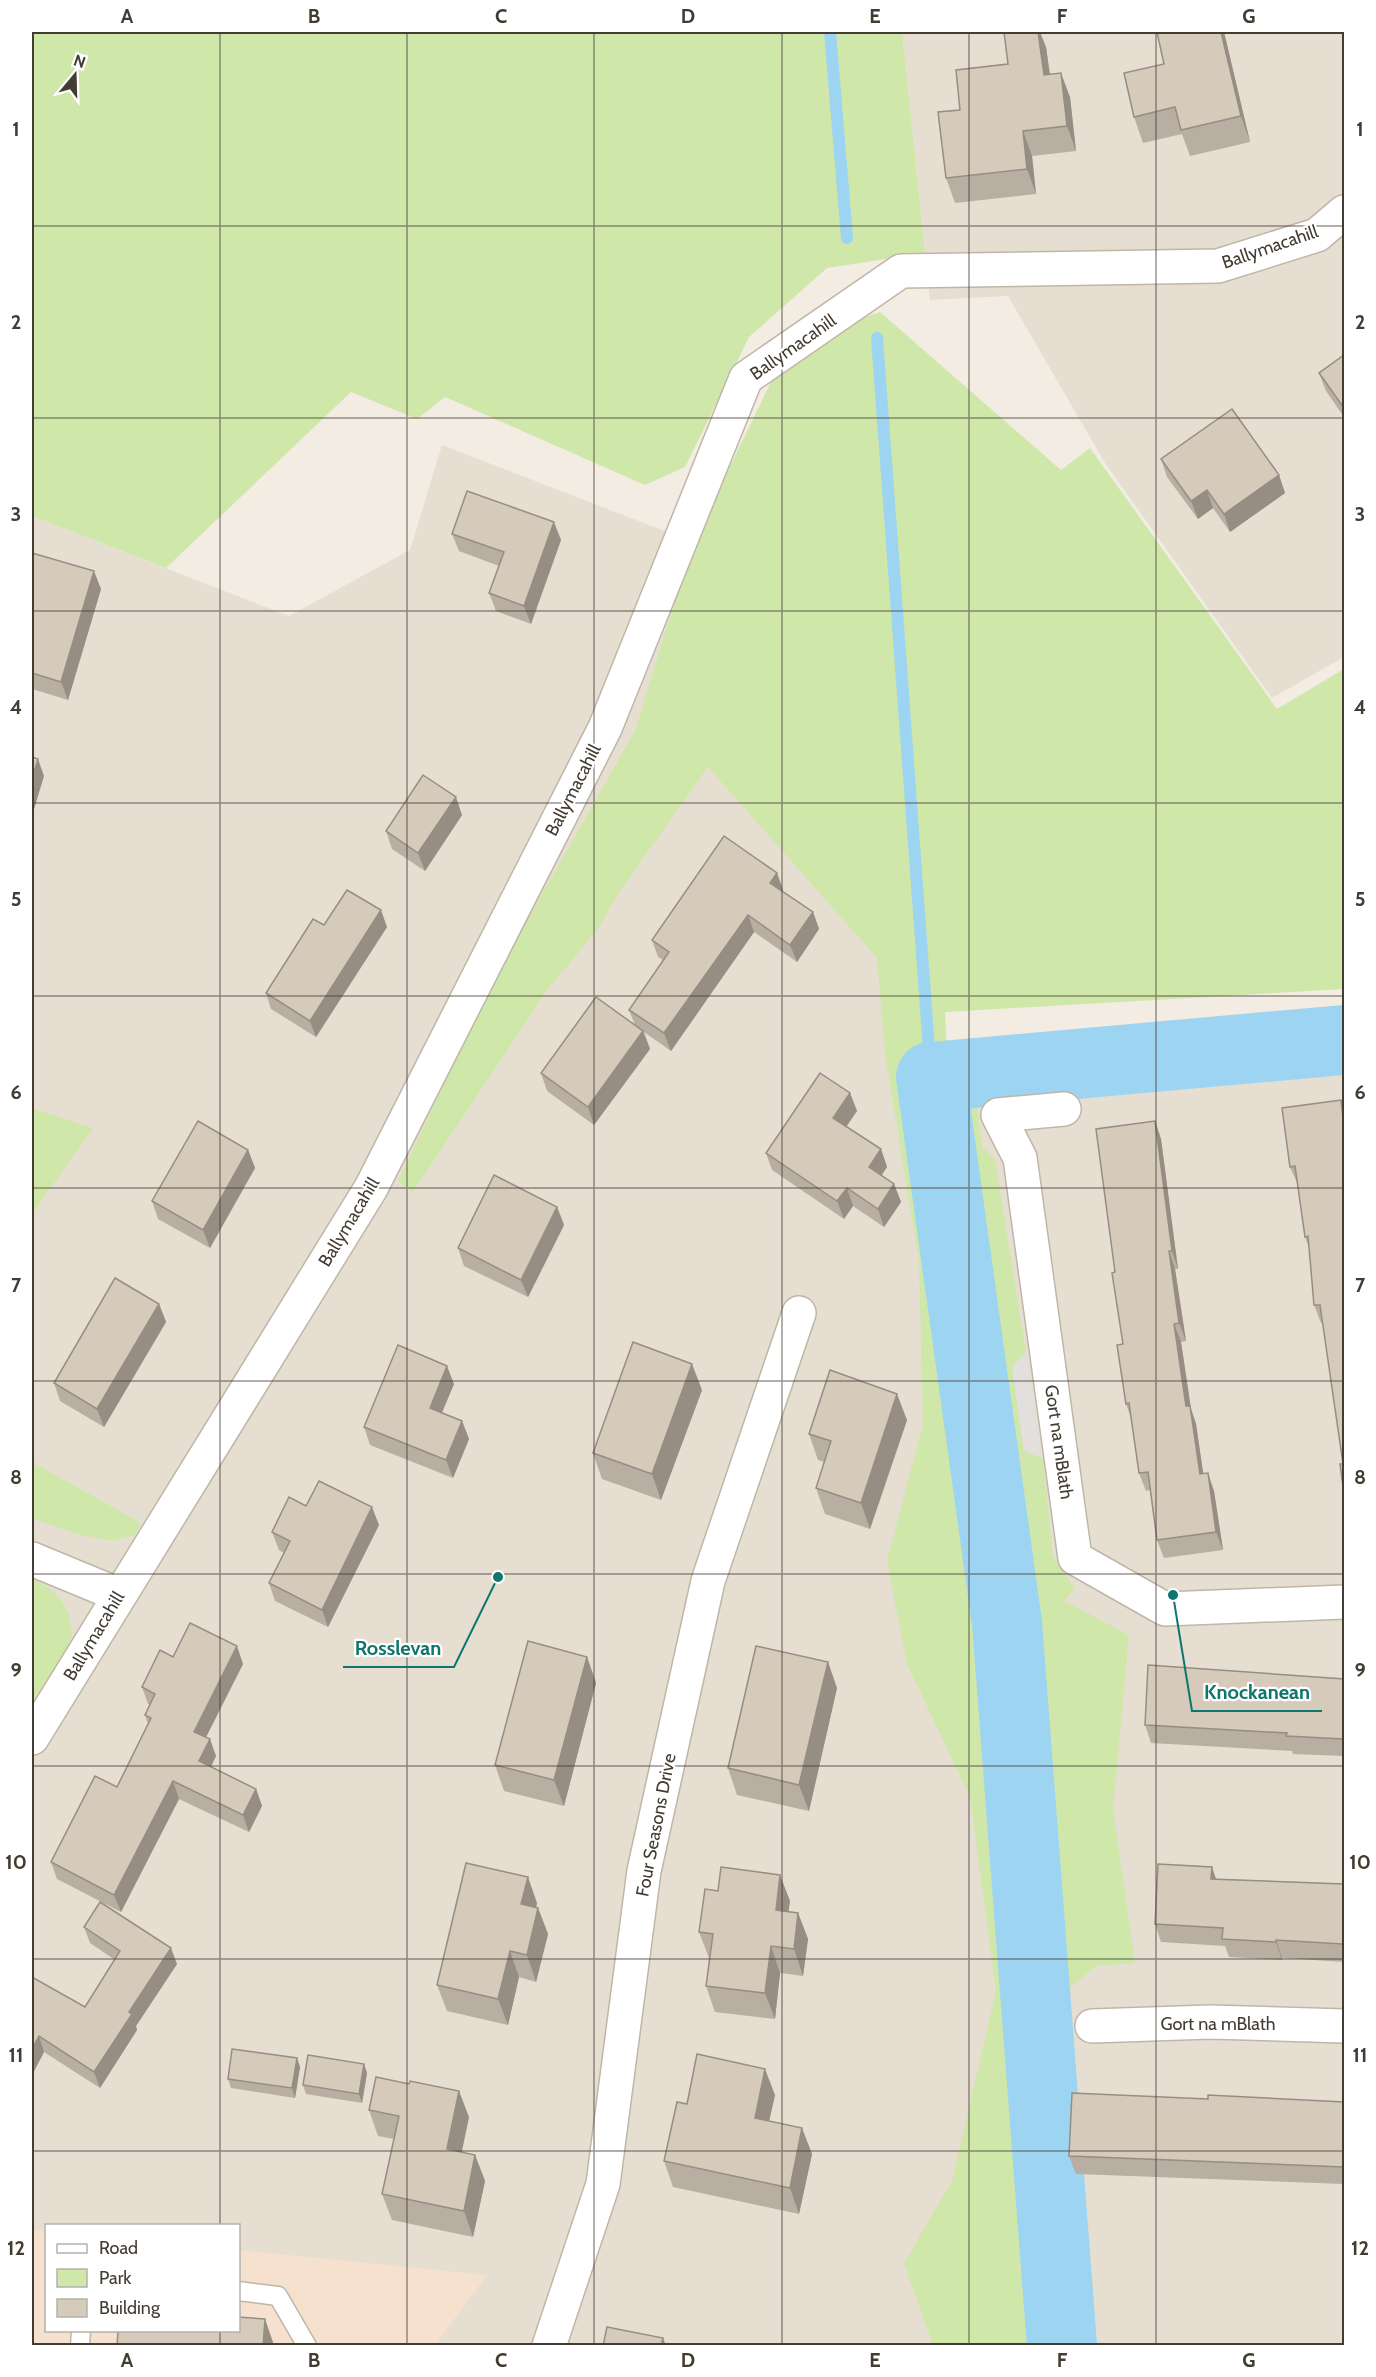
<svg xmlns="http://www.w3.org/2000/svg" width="1376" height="2377" font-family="Cabin,sans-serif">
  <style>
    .residential { fill: #e6ded1; fill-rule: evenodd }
    .commercial { fill: #f5e1cd }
    .green { fill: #d0e7aa }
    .parking { fill: #e2dfdc }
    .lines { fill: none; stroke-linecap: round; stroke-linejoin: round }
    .stream { stroke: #9dd4f1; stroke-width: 12 }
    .river { stroke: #9dd4f1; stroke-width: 70 }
    .lane-casing { stroke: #c0b6a8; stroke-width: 21 }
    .street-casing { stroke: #c0b6a8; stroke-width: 36 }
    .lane { stroke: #fff; stroke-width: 18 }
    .street { stroke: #fff; stroke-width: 33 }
    .wall { fill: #b8aea1 }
    .shaded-wall { fill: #968d83 }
    .building { fill: #d6cabb; stroke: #968d83; stroke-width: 1.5 }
    .grid { fill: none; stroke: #433c33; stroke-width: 1.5; stroke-opacity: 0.55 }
    .labels { text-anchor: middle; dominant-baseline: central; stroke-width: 4.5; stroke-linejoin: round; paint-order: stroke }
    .street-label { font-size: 18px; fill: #433c33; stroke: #fff }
    .leader { fill: none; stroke: #0f766e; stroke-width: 2 }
    .callout-dot { fill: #0f766e; stroke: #fff; stroke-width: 2 }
    .callout-label { font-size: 20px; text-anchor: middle; font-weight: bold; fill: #0f766e; stroke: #fff; stroke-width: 4.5; stroke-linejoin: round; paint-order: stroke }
    .neatline { fill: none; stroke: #433c33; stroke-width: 2 }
    .grid-label { font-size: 20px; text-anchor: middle; font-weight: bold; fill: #433c33 }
  </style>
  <rect width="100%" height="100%" fill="#f2ece3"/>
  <g class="residential">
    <path d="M902,32h442v625l-72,41 -167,-235 -97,-167 -78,4z"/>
    <path d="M442,445l251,97 28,214 176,172 146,1417h-1011v-1829l257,100 121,-66zM46,2226h192v104h-192z"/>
    <path d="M1344,1058v1287h-262l-133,-1254z"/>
  </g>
  <path class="commercial" d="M32,2229l14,2v99h192l1,-80 248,25 -52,70h-403z"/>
  <g class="green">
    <path d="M32,32h870l23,221 -98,15 -78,69 -64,130 -40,18 -200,-88 -28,22 -66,-27 -185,176 -134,-52z"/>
    <path d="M880,312l181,158 29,-22 187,261 67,-40v320l-399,23 4,79 83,779 -71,-779 129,-9 -1,8 -112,16 5,41 13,12 31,194 -14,14 12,84 19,7 10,98 22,33 -11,12 65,34 -16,173 22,155 -39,3 -26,22 -7,43 8,32 -18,8 29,274h-149l-29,-82 48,-82 44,-189 -26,-195 -63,-133 -20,-103 36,-136 -4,-163 -34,-209 -8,-95 -169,-191 -88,124 -23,39 -49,59 -135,203 -15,-11 98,-206 139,-244 58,-189 80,-164 55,-49z"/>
    <path d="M32,1108l61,20 -61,86z"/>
    <path d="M32,1462l109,61 -6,12 -23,6 -36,-7 -44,-16z"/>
    <path d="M32,1579c25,9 43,33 39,61 -1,12 -31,56 -39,69z"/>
  </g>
  <path class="parking" d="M1026,1353l17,105 -19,-7 -12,-84z"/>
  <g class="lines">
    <g class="stream">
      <path d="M830,32l17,206"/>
      <path d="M877,338l54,739"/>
    </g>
    <path class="river" d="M1062,2346l-55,-723 -76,-546 413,-37"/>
    <defs>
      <g id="lane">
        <path d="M238,2291l40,5 29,50"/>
        <path d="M80,2346l1,-16"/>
      </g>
      <g id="street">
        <path d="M1064,1109l-66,6 22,43 55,400 90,51 179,-7"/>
        <path d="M32,1559l87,36"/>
        <path d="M32,1738l339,-550 234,-460 141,-350 155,-107 317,-5 99,-31 27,-23"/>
        <path d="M1092,2026l118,-4 134,4"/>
        <path d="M549,2346l54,-162 41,-313 64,-290 91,-268"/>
      </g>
    </defs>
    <use href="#lane" class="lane-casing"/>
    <use href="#street" class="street-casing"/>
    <use href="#lane" class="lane"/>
    <use href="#street" class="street"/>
  </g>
  <g class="wall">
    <path d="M1224,32l26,110 -60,14 -8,-22 -39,9 -9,-26 30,-53z"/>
    <path d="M1046,47l4,27 20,23 6,54 -44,5 4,38 -81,9 -9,-25 14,-68 48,-46z"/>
    <path d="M1344,355v62l-18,-26 -7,-18z"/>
    <path d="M1161,459l118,16 6,18 -55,39 -17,-24 -15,11 -31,-42z"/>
    <path d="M452,534l109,6 -30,84 -35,-13 -7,-18 10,-27 -40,-15z"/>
    <path d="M32,553l69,36 -33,111 -36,-11z"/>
    <path d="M462,815l-37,56 -33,-22 -6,-18z"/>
    <path d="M777,873l6,18 30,21 6,17 -22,33 -43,-30 -83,119 -27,-19 6,17 -56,76 -47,-34 -6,-18 94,-48 -6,-15 34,-50 -5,-3 -6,-17z"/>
    <path d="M324,925l63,2 -71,110 -45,-28 -5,-16z"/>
    <path d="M850,1093l7,18 -11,15 35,23 6,18 -5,8 12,9 7,18 -17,25 -31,-21 -9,13 -72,-49 -6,-17z"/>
    <path d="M1341,1100l2,364 -20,-141h-2l-7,-18 -5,-57 -4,-11 -7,-52 -8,-18z"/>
    <path d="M1155,1121l6,18 17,130h-3l11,72 -5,1 10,67 5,15 7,50 11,17 9,59 -59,8 -7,-18 -7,-50 -4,1 -7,-18 -8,-55 -5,-14 -3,-60z"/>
    <path d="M248,1150l7,18 -45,80 -52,-29 -6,-18z"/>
    <path d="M557,1207l7,18 -36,72 -64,-31 -6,-18z"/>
    <path d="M159,1304l7,18 -62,105 -44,-26 -6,-18z"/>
    <path d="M454,1384l-12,29 20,8 7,18 -16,39 -83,-33 -6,-18z"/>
    <path d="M702,1390l-41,110 -59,-21 -9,-26z"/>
    <path d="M907,1420l-37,109 -45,-15 -9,-26 8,-26 -6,-2 -9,-26z"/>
    <path d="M306,1506l73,19 -51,102 -53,-26 -6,-18 15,-30 -5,-3 -7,-18z"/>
    <path d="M173,1657l70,7 -37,73 10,19 -5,11 45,22 6,17 -13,26 -70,-33 -58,113 -64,-33 -6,-17 66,-75 31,-63 -3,-9 5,-10 -2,-1 -6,-17z"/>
    <path d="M587,1657l9,26 -32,123 -60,-15 -9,-26z"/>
    <path d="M1344,1679v77l-51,-2 -1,-3 -141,-8 -6,-18z"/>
    <path d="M837,1688l-28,123 -72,-16 -9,-27z"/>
    <path d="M1216,1879l128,5v78l-62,-4v2l-53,-3 -4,-11 -64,-4 -6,-18z"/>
    <path d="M790,1901l-2,11 10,1 10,26 -5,37 -23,-3 -5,46 -60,-7 -9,-26 3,-28 -10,-26z"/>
    <path d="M537,1903l-1,5h2l10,26 -12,48 -17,-5 -11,48 -61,-14 -10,-26z"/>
    <path d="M84,1927l93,37 -41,62 1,4 -37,58 -56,-36 -12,23v-98l53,30 30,-47 -25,-17z"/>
    <path d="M297,2058l3,9 -5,31 -64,-10 -3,-9z"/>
    <path d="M364,2064l3,9 -5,30 -56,-9 -3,-9z"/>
    <path d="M409,2084l60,33 -8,35 14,3 10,26 -12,56 -81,-17 -10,-26 12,-55 -16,-3 -9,-26z"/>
    <path d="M775,2095l-6,26 43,33 -13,60 -126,-27 -9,-26z"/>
    <path d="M1208,2099l136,3v82l-268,-10 -7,-18z"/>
  </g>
  <g class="shaded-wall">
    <path d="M1038,32h2l6,15 7,52 -9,-24z"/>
    <path d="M1221,32h3l26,110 -9,-26z"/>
    <path d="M1061,73l9,24 6,54 -9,-25z"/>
    <path d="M1023,131l9,25 4,38 -9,-25z"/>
    <path d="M1279,475l6,18 -55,39 -6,-18z"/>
    <path d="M1207,490l6,18 -15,11 -7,-18z"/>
    <path d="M554,522l7,18 -30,84 -7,-18z"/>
    <path d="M94,571l7,18 -33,111 -7,-18z"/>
    <path d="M38,759l6,17 -12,40v-37z"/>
    <path d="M456,797l6,18 -37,56 -7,-18z"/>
    <path d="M777,873l6,17 -6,10 -7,-17z"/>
    <path d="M381,910l6,17 -71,110 -6,-16z"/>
    <path d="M813,912l6,17 -22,33 -7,-17z"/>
    <path d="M748,915l6,17 -83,119 -7,-18z"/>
    <path d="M643,1031l7,18 -56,76 -6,-18z"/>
    <path d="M850,1093l7,18 -17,25 -7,-18z"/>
    <path d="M1341,1100l3,10v16z"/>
    <path d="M1155,1121l6,18 17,130 -6,-18z"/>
    <path d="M881,1149l6,18 -12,17 -6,-17z"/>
    <path d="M248,1150l7,18 -45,80 -7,-18z"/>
    <path d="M894,1184l7,18 -17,25 -6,-18z"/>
    <path d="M847,1188l6,18 -9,13 -7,-18z"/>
    <path d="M557,1207l7,18 -36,72 -7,-17z"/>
    <path d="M1169,1251l6,18 11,72 -7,-18z"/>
    <path d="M159,1304l7,18 -62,105 -7,-18z"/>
    <path d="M1174,1324l7,18 10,67 5,15 10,68 -6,-18 -14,-68z"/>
    <path d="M692,1364l10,26 -41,110 -9,-26z"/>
    <path d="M447,1366l7,18 -18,42 -6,-18z"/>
    <path d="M897,1394l10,26 -37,109 -9,-26z"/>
    <path d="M462,1421l7,18 -16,39 -7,-18z"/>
    <path d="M1208,1473l6,18 9,59 -7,-18z"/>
    <path d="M372,1507l7,18 -51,102 -6,-17z"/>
    <path d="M237,1646l6,18 -43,85 -6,-17z"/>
    <path d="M587,1657l9,26 -32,123 -10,-26z"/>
    <path d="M828,1662l9,26 -28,123 -10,-26z"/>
    <path d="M210,1739l6,17 -11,22 -6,-17z"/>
    <path d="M173,1781l6,18 -58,113 -7,-17z"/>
    <path d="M256,1789l6,17 -13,26 -6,-17z"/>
    <path d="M1212,1867l6,18 -7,-6z"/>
    <path d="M780,1875l10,26 -5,35 -9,-26z"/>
    <path d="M528,1877l9,26 -6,27 -10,-26z"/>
    <path d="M538,1908l10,26 -12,48 -9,-27z"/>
    <path d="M798,1913l10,26 -5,37 -9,-27z"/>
    <path d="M1276,1940l6,18v2l-6,-18z"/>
    <path d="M771,1946l9,27 -5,46 -10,-26z"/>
    <path d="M171,1948l6,16 -41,62 1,4 -37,58 -6,-16 35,-60z"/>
    <path d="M510,1951l9,26 -11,48 -10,-26z"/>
    <path d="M39,2036l5,16 -12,23v-26z"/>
    <path d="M297,2058l3,9 -5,31 -3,-10z"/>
    <path d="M364,2064l3,9 -5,30 -3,-9z"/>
    <path d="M765,2069l10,26 -11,49 -9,-26z"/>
    <path d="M459,2091l10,26 -12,58 -10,-26z"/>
    <path d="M802,2128l10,26 -13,60 -9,-26z"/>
    <path d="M475,2155l10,26 -12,56 -9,-26z"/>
    <path d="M265,2319l8,23v4h-10z"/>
    <path d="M663,2338l3,8h-5z"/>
  </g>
  <g class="building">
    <path d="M1004,32h34l6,43 17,-2 6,53 -44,5 4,38 -81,9 -8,-66 22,-2 -4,-40 52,-6z"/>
    <path d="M1157,32h64l20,84 -60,14 -6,-23 -41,10 -10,-44 40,-9z"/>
    <path d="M1344,355v53l-25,-35z"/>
    <path d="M1232,409l47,66 -55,39 -17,-24 -16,11 -30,-42z"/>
    <path d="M467,491l87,31 -30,84 -35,-13 15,-41 -52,-18z"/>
    <path d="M32,553l62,18 -33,111 -29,-9z"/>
    <path d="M32,757l6,2 -6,20z"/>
    <path d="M423,775l33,22 -38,56 -32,-22z"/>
    <path d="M724,836l53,37 -7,10 43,29 -23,33 -42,-30 -84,118 -35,-23 40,-58 -17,-12z"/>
    <path d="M347,890l34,20 -71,111 -44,-28 47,-74 11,6z"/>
    <path d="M596,997l47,34 -55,76 -47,-34z"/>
    <path d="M820,1073l30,20 -17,25 48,31 -12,18 25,17 -16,25 -31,-21 -10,13 -71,-48z"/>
    <path d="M1341,1100l3,26v368l-4,-30h3l-23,-159h-6l-6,-69 -3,1 -10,-71 -5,1 -8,-59z"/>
    <path d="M198,1121l50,29 -45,80 -51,-29z"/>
    <path d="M1155,1121l17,130h-3l10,72 -5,1 12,82h4l10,68 8,-1 8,59 -59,8 -9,-68 -9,1 -10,-70 -3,1 -9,-59 6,-1 -11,-71 3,-1 -19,-143z"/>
    <path d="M494,1175l63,32 -36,73 -63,-32z"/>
    <path d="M115,1278l44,26 -62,105 -43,-26z"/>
    <path d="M633,1342l59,22 -40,110 -59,-21z"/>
    <path d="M398,1345l49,21 -17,42 32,13 -16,39 -82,-33z"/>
    <path d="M830,1370l67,24 -36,109 -45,-15 15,-47 -22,-7z"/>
    <path d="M319,1481l53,26 -50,103 -53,-27 21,-42 -18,-9 17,-35 17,9z"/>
    <path d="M190,1623l47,23 -43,86 16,7 -11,22 57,28 -13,26 -70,-34 -59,114 -63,-33 44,-86 22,11 34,-69 -6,-3 10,-21 -13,-7 18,-37 13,7z"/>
    <path d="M528,1641l59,16 -33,123 -59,-15z"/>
    <path d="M756,1646l72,16 -29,123 -71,-17z"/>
    <path d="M1148,1665l196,14v60l-58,-3 1,-3 -142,-8z"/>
    <path d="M466,1863l62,14 -7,27 17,4 -11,47 -17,-4 -12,48 -61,-14z"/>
    <path d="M1158,1864l54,3 -1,12 133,5v56l-1,4 -67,-4v2l-54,-3 1,-11 -68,-4z"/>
    <path d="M721,1867l59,8 -4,35 22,3 -4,36 -23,-3 -6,47 -59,-7 7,-52 -14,-2 6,-43 13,2z"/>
    <path d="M100,1902l71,46 -42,64 3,2 -38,58 -55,-36 -7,13v-72l53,30 35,-56 -36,-24z"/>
    <path d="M232,2049l65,9 -5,30 -64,-9z"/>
    <path d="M697,2054l68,15 -10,49 47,10 -12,60 -126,-27 13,-59 10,2z"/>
    <path d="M308,2055l56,9 -5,30 -56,-9z"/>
    <path d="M376,2077l33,7 1,-3 49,10 -12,58 28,6 -11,56 -82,-17 17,-78 -30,-6z"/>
    <path d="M1072,2093l136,6v-4l136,7v65l-275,-11z"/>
    <path d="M238,2317l27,2 -2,27h-146l1,-15h120z"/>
    <path d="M607,2327l56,11 -2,8h-58z"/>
  </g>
  <path class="grid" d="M220,32v2194M407,32v2314M594,32v2314M782,32v2314M969,32v2314M1156,32v2314M32,226h1312M32,418h1312M32,611h1312M32,803h1312M32,996h1312M32,1188h1312M32,1381h1312M32,1574h1312M32,1766h1312M32,1959h1312M32,2151h1312M220,2330v16"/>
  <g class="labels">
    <g class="street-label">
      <text transform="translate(1270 247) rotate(-19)">Ballymacahill</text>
      <text transform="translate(793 347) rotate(-35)">Ballymacahill</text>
      <text transform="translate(573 790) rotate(-63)">Ballymacahill</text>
      <text transform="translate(349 1222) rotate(-59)">Ballymacahill</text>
      <text transform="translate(1059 1442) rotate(82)">Gort na mBlath</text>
      <text transform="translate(94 1636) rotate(-59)">Ballymacahill</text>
      <text transform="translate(656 1825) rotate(-79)">Four Seasons Drive</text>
      <text x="1218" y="2024">Gort na mBlath</text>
    </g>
  </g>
  <path class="leader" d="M498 1577L454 1667H343M1173 1595L1192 1711H1322"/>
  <g class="callout-dot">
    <circle cx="498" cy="1577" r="6"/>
    <circle cx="1173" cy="1595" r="6"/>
  </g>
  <g class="callout-label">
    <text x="398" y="1655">Rosslevan</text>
    <text x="1257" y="1699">Knockanean</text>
  </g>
  <rect width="1376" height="2377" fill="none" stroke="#ffffff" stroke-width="66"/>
  <rect x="45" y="2224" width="195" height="108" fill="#ffffff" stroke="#b4b1ad" stroke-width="1.5"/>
  <rect x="57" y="2244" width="30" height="9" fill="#ffffff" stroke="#b4b1ad" stroke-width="1.5"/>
  <text x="99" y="2254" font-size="18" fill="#433c33">Road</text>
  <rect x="57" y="2269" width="30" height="18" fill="#d0e7aa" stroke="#b4b1ad" stroke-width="1.5"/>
  <text x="99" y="2284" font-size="18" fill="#433c33">Park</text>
  <rect x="57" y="2299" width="30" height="18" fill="#d6cabb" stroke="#b4b1ad" stroke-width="1.5"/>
  <text x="99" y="2314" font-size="18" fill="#433c33">Building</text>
  <g transform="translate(75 75) rotate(19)" stroke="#ffffff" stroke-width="4.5" paint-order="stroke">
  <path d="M0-4.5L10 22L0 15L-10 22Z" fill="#433c33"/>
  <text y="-9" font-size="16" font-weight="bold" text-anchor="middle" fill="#433c33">N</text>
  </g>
  <rect x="33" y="33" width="1310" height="2311" class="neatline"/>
  <g class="grid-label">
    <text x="127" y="23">A</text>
    <text x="314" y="23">B</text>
    <text x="501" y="23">C</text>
    <text x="688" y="23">D</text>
    <text x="875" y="23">E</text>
    <text x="1062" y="23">F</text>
    <text x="1249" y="23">G</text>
    <text x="16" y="136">1</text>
    <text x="1360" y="136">1</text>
    <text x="16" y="329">2</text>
    <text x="1360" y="329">2</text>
    <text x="16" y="521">3</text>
    <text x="1360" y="521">3</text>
    <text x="16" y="714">4</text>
    <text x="1360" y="714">4</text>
    <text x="16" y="906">5</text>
    <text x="1360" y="906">5</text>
    <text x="16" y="1099">6</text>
    <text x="1360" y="1099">6</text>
    <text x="16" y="1292">7</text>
    <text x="1360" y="1292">7</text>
    <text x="16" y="1484">8</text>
    <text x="1360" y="1484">8</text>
    <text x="16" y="1677">9</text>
    <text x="1360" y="1677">9</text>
    <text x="16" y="1869">10</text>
    <text x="1360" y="1869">10</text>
    <text x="16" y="2062">11</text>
    <text x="1360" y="2062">11</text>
    <text x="16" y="2255">12</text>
    <text x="1360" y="2255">12</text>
    <text x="127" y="2367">A</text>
    <text x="314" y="2367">B</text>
    <text x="501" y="2367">C</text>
    <text x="688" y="2367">D</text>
    <text x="875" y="2367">E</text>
    <text x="1062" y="2367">F</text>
    <text x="1249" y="2367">G</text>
  </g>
</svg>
